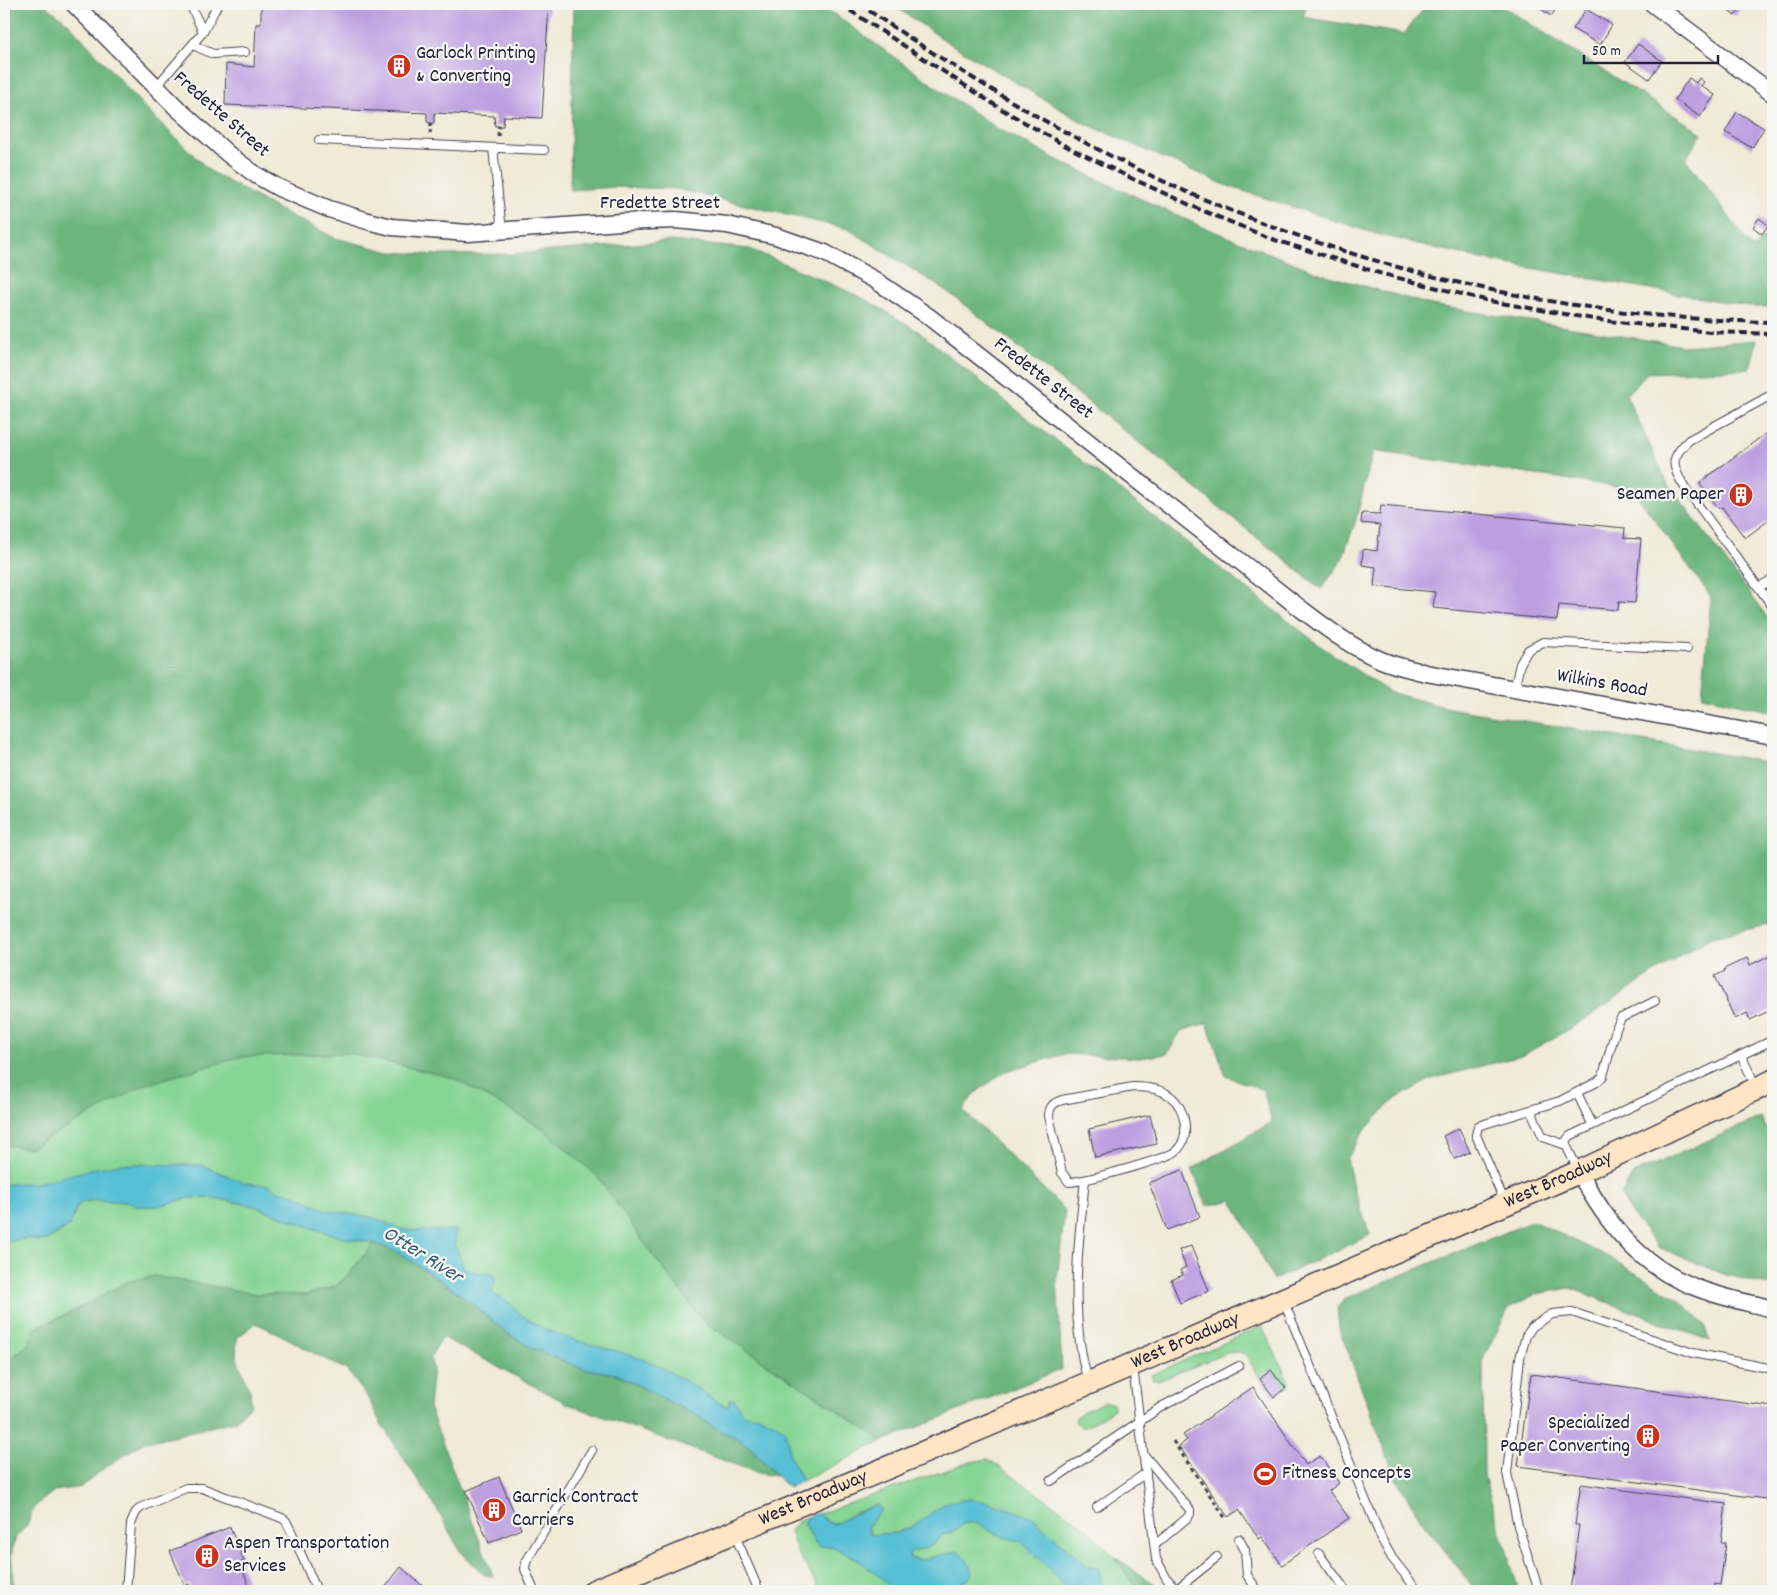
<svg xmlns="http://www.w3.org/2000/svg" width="1777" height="1595" font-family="Dekko,sans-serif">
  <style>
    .green { fill: #86d594; stroke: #547c68 }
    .forest { fill: #6cb67e; stroke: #476c5c }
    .water { fill: #57bfd5; stroke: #3c7088 }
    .building { fill: #bc9ee1 }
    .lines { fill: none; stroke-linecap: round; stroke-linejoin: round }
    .lane-casing { stroke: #414052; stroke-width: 10 }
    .street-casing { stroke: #414052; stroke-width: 19 }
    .secondary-casing { stroke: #414052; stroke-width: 25 }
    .path { stroke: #414052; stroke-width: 3; stroke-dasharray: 4 4; stroke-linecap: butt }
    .lane { stroke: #fff; stroke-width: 8 }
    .street { stroke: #fff; stroke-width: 16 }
    .secondary { stroke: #fde5c5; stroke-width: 22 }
    .rail { stroke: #22223b; stroke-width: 4; stroke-dasharray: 8 4; stroke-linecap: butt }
    .labels { text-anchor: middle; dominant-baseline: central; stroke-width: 4.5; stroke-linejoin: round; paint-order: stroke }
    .poi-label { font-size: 20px; fill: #22223b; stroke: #f6f6f2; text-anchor: start }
    .street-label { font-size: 20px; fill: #22223b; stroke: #f6f6f2 }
    .water-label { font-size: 21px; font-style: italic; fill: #355971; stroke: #f6f6f2 }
  </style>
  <rect width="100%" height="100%" fill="#f6f6f2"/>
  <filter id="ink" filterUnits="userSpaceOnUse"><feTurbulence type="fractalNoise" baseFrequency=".02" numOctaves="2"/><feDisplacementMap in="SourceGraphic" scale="10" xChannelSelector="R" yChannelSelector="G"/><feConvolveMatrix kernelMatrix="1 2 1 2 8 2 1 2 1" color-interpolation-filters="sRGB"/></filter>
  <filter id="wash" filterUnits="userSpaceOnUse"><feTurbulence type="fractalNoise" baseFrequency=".0096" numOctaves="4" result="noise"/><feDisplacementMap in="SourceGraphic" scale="20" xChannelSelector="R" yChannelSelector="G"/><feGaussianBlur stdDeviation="1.12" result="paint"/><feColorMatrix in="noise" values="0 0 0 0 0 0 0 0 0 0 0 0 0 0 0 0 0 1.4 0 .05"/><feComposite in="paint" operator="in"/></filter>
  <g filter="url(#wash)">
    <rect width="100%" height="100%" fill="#f0ead6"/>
    <g class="green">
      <path d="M939,799l-56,642 -81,40 -5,-8 -42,-40 -204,-87 -109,-80 -223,-87 -215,28v-101z"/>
      <path d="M209,1197l42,8 70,26 24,7 29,5 -26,32 -12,11 -29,9 -50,-1 -103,-18 -56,23 -62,29 -8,17 -16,12 -8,-4v-111l24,-4 11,3 7,-1 14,-7 13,-14 4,-13 5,-4 13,-2 18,1 15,1 10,4h19l33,-8z"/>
      <path d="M1262,1326l28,58 -4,4 -15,-18 -11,9 -14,-24 -6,-3 -13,1 -69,28 -5,-2 -2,-4z"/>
      <path d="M1105,1402l8,1 1,6 -28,18c-5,1 -10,-3 -11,-9l9,-7z"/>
      <path d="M988,1459l96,67 31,31 23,34h-35l-10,-24h-5l-56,-50 -45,-15h-40l-35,25 -16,6 -25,2 -4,-8 7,-8 2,-14 -23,8 -17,11 -7,-1 -11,-9 152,-52z"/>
      <path d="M806,1517l-1,8 15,22 12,-1 23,12 23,17 13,13 7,3h-77l-25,-41 -6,-19 9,-11z"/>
      <path d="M973,1522l10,4 12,8 27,8 30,30 16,19h-127l14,-4 -20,-30 -14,3 -10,-1 -2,-4 3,-3 11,-3 9,-5 10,-9 14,-4 6,-7z"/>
    </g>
    <g class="forest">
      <path d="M4,4h40l24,19 79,87 63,61 62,35 63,32 56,14 47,3 77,-1 156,-13 79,8 61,26 54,24 53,32 78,63 327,254 66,44 60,16 324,55v161l-62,13 -48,30 -88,59 -54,30 -90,23 -39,22 -28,30 -17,28 6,28 17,48 -96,45 -42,-80 -25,6 -15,-37 80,-47 -9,-32 -37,-14 -19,-53 -26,8 -14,23 -27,4 -75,-4 -61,18 -30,22 -11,16 102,100 -8,69 5,90 -179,72 -180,-120 -48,-63 -58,-82 -55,-48 -89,-50 -104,-25 -109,4 -96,28 -114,63 -26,-3z"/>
      <path d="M574,4h246l116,83 61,41 68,36 133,61 124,49 109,31 253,41 73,-6 -7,29 -103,4 -21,22 41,87 106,143v87l-71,-16 9,-99 -79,-108 -259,-38 -17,69 -15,42 -20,27 -229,-184 -144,-113 -100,-63 -172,-40 -59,-2 -47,3z"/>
      <path d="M891,4h416l-4,13 101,17 21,-27 13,-3h61l203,129 -16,26 67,90 20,-22v80h-20l-262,-46 -115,-27 -151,-49 -143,-63 -133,-79z"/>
      <path d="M1761,1117l12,25v144l-47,-11 -68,-28 -25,-31 -12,-21 12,-21z"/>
      <path d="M1533,1221l72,34 74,44 26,26 5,16 -140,-53 -34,6 -27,14 -26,51 1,118 35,114h-43l-55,-71 -26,-43 -56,-149 -2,-20 7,-9z"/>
      <path d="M374,1243l25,10 32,21 29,20 47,39 23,14 28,12 28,10 30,5 83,43 20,13 18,8 15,11 24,27 -18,-3 -190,-69 -126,-67 -12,21 3,10 -4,39 64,169 -9,-1 -24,-24 -24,-43 -56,-86 -12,-24 -21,-28 -32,-16 -28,-16 -31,-15 -19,15 -1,18 14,35 1,14 -16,16 -92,22 -36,23 -26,21 -27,4 -20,16 -7,19 -11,11 -5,18 3,25 -1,11h-9v-238l8,4 16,-12 8,-17 37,-16 53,-30 28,-6 103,18 50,1 29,-9 12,-11z"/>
      <path d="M1115,1557l44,30 5,4h-26z"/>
    </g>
    <g class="water">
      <path d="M122,1164l79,1 44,18 24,2 8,6 19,4 30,15 48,8 29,12 24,1 29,-1 -1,16 10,23c10,4 20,3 30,7v9l-4,6c5,6 12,7 18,12 5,4 9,10 14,13 34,25 80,29 119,43 24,8 55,30 77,44l6,3 4,-1v-4l2,-2 4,1 7,13 3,2 15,1 13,6 11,7 4,13 2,14 12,25 -13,6 -6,-4 -31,-34 -15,-11 -18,-8 -20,-13 -83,-43 -30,-5 -28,-10 -28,-12 -23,-14 -47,-39 -29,-20 -32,-21 -25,-10 -29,-5 -24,-7 -70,-26 -42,-8 -19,1 -33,8h-19l-10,-4 -15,-1 -18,-1 -13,2 -5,4 -8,20 -23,14 -7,1 -11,-3 -24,4v-57l15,-2h18l60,-15z"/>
      <path d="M970,1499l17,3 45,15 56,50 10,1c4,7 0,17 5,23h-35l-16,-19 -30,-30 -27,-8 -12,-8 -10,-4 -11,2 -6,7 -14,4 -10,9 -9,5 -11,3 -3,3 2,4 10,1 37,-9c8,6 12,13 14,23l-4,6 -13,7 -14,4h-43l-7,-3 -13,-13 -23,-17 -23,-12 -12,1 -5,-4 -10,-18 1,-8 12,-4c4,4 8,9 13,11 7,2 34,-20 49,-18l1,4 -14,17 1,5 3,3 25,-2 16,-6 35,-25z"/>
    </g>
    <g id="blocks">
      <g class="building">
        <path d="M261,4h288l-7,114 -38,-2 -1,10h-8l-1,-10 -60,-3v10h-3l-4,-1v-9l-202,-8 1,-41 28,3 2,-43h5z"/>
        <path d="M1534,4h26l-9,12z"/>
        <path d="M1719,4h25l-9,12z"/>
        <path d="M1586,9l26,16 -12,20 -27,-16z"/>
        <path d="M1638,44l24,17 -13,18 -24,-17z"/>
        <path d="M1689,78l7,5 3,-5 5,4 -3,4 14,9 -15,22 -25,-18z"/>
        <path d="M1737,112l27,16 -12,20 -27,-16z"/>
        <path d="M1759,218l9,7 -6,9 -9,-7z"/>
        <path d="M1773,428v89l-28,21 -23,-31 -3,2 -20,-26z"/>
        <path d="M1381,505l244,23 -1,10 17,1 -6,64 -16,-1 -1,8 -59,-5 -2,15 -124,-12 2,-16 -61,-6 2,-19 -14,-2 1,-16 14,2 3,-26 -19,-2 1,-10 18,1z"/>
        <path d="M1773,954v55l-23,11 -3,-7 -12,6 -20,-43 10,-5 -1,-2 23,-11 3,7z"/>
        <path d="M1150,1115l7,29 -62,13 -6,-28z"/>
        <path d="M1459,1128l11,24 -16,7 -11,-23z"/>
        <path d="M1182,1170l18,47 -33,13 -18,-47z"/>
        <path d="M1191,1246l18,45 -29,12 -9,-23 12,-5 -3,-5 6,-3 -7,-17z"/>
        <path d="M1271,1370l15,18 -12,9 -14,-18z"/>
        <path d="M1531,1374l242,33v93l-255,-34z"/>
        <path d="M1253,1387l53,78 14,-9 19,27 -10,8 20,27 -67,47 -20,-28 -3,2 -20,-29 -11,7 -49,-71 8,-6 -4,-5z"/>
        <path d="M499,1477l22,52 -32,14 -23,-52z"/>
        <path d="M1581,1484l145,20 -5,38 5,1 -6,42 -5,-1 -1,7h-144l9,-66h-4z"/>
        <path d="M230,1527l14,34 -4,2 11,28h-59l-3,-7 -4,2 -15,-35z"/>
        <path d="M401,1567l24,21 -3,3h-36l-2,-2z"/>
      </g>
    </g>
  </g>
  <g filter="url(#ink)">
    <use href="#blocks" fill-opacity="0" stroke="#414052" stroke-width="1"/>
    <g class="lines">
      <defs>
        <g id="lane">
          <path d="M190,4l13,28"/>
          <path d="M193,45l20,9 32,-2"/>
          <path d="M156,87l47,-55 15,-28"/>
          <path d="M319,140l225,10"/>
          <path d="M493,148l9,83"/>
          <path d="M1773,394l-84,46c-19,18 -18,25 -5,46l89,121"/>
          <path d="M1759,587l14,-8"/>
          <path d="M1514,690l6,-26 8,-14 15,-8 144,7"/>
          <path d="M1741,1055l15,32"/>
          <path d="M1133,1087c13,0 27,1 37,9 15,11 22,41 6,55 -9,8 -93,31 -107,31l-7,-9 -13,-57c0,-9 4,-13 13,-16z"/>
          <path d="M1577,1093l15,31"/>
          <path d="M1531,1111l12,26 23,8"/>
          <path d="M1578,1170l-12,-25v-4l4,-5 203,-96"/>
          <path d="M1085,1180c-7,66 -16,135 3,201"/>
          <path d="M1505,1203l-29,-68 2,-9 82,-25 37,-19 6,-6 13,-47 5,-11 34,-17"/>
          <path d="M1284,1302l98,238 10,18 26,33"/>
          <path d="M1133,1367l23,192 11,20 11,12"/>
          <path d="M1144,1455l46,55v4l-3,4 -32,27"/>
          <path d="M1051,1481l110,-74 78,-41"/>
          <path d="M1097,1507l49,-34"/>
          <path d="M734,1533l25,58"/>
          <path d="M1239,1539l6,11 2,25 11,16"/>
          <path d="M1319,1554l27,37"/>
          <path d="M1177,1589l40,-32"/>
          <path d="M126,1591l5,-67 5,-12 6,-5 44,-19h16l80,30 4,3 6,12 25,58"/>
          <path d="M534,1591l-9,-22 1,-7 66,-112"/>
          <path d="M1539,1591l-21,-65 -11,-53 13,-115 6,-22 7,-10 19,-12 20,-2 121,41 80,16"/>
        </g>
        <g id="street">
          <path d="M74,4l103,104 51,46 28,21 23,13 50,21 42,13 21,5 76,6 153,-11 55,-2 51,5 49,11 49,17 50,27 53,36 364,286c28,21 56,44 89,58 14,6 30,9 45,13l347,63"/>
          <path d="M1653,4l120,90"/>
          <path d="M1579,1172c26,49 60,93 113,114 26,11 54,16 81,23"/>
        </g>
        <g id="secondary">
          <path id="s1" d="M594,1591l495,-208 416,-179 74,-32 194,-91"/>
        </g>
      </defs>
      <use href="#lane" class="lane-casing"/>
      <use href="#street" class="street-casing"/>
      <use href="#secondary" class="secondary-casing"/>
      <g class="path">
        <path d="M430,134l1,-11"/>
        <path d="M498,136l1,-10"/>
        <path d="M1173,1441l53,78"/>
      </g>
      <use href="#lane" class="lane"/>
      <use href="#street" class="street"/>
      <use href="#secondary" class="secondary"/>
      <g class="rail">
        <path d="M840,4l158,103 66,38 69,34 68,31 71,29 107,34 110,28 110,19 111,12 63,2"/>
        <path d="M859,4c68,46 138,91 210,130 215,117 460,184 704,188"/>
      </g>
    </g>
  </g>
  <defs>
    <symbol id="building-disc" viewBox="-11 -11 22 22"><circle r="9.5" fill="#c8321e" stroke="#f6f6f2"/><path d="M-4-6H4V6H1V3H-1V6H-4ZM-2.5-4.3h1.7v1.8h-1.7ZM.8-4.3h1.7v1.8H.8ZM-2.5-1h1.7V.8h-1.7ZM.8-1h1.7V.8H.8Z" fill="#fff"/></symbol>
    <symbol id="stadium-disc" viewBox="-11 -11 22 22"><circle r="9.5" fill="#c8321e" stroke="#f6f6f2"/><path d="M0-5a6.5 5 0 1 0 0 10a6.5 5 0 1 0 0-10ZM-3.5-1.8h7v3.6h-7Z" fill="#fff"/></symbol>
  </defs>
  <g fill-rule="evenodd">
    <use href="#building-disc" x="385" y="52" width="28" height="28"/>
    <use href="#building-disc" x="1727" y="481" width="28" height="28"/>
    <use href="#building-disc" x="1634" y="1422" width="28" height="28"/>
    <use href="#stadium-disc" x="1251" y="1460" width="28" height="28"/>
    <use href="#building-disc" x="480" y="1496" width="28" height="28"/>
    <use href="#building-disc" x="193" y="1542" width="28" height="28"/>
  </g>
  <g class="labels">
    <g class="poi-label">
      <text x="416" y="54">Garlock Printing<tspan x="416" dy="23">&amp; Converting</tspan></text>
      <text x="1724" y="495" text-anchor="end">Seamen Paper</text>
      <text x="1630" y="1424" text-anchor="end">Specialized<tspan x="1630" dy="23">Paper Converting</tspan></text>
      <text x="1282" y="1474">Fitness Concepts</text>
      <text x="512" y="1498">Garrick Contract<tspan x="512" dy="23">Carriers</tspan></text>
      <text x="224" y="1544">Aspen Transportation<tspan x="224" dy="23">Services</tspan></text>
    </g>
    <g class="street-label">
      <text transform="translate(221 115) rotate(41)">Fredette Street</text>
      <text x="660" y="204">Fredette Street</text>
      <text transform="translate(1043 379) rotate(38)">Fredette Street</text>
      <text transform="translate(1602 684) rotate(10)">Wilkins Road</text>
      <text stroke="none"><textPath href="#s1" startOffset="1048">West Broadway</textPath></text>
      <text stroke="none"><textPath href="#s1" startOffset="642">West Broadway</textPath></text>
      <text stroke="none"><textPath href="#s1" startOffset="238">West Broadway</textPath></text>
    </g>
    <g class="water-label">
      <text transform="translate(422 1256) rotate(32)">Otter River</text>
    </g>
  </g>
  <rect width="1777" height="1595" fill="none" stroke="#f6f6f2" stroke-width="20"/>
  <path d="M1584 55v8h134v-8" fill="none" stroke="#22223b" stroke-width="2.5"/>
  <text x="1592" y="55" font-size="15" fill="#22223b" stroke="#f6f6f2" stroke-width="4" paint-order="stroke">50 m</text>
</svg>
